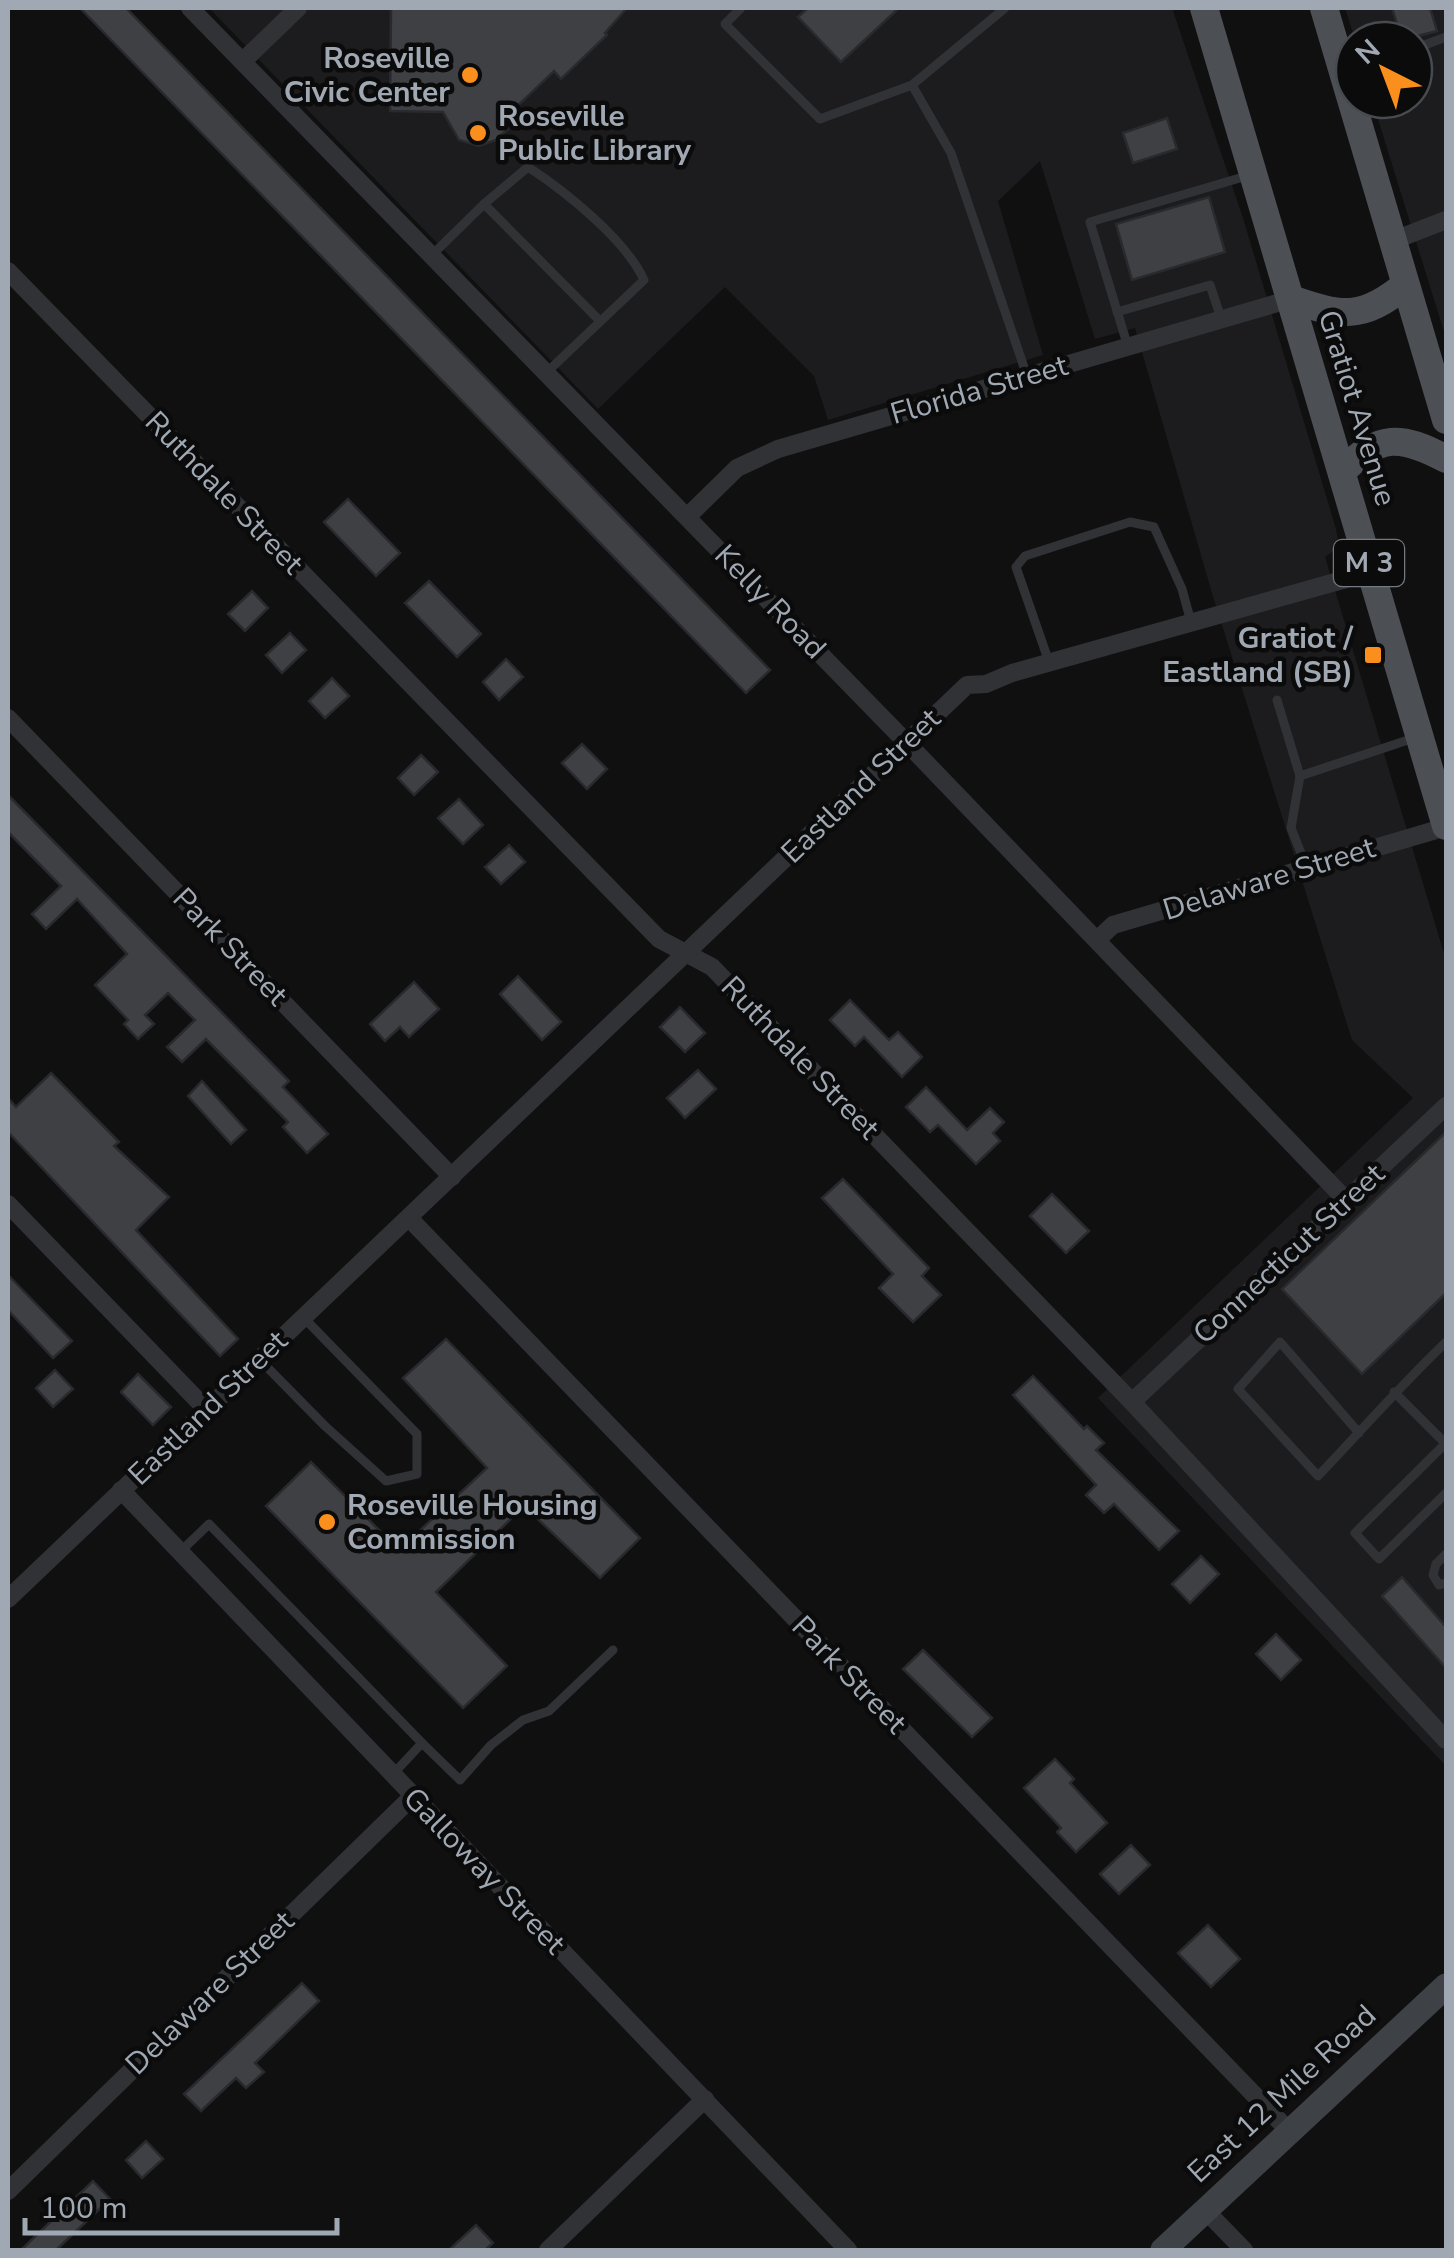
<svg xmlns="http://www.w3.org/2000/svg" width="1454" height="2258" font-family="'Nunito Sans',sans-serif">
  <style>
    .built { fill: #1c1c1e }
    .building { fill: #3e4044; stroke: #292a2d; stroke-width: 2.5 }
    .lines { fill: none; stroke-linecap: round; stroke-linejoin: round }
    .lane { stroke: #303236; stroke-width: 9 }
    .street { stroke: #303236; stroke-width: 18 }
    .secondary { stroke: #3e4246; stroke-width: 25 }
    .primary { stroke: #4c5055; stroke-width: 28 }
    .poi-dot { fill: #fb8f1e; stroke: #0b0b0c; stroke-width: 4 }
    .labels { text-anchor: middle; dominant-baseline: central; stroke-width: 9; stroke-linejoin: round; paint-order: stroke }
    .shield { fill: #0b0b0c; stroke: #737a81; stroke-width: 2.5 }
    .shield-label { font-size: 28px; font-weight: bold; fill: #a0a9b3 }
    .poi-label { font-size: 30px; font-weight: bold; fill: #a0a9b3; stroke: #0b0b0c; text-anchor: end }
    .street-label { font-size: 30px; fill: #a0a9b3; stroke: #0b0b0c }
  </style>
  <rect width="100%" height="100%" fill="#101011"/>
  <g class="built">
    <path d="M209,8h963l71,210 93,311 2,12 -3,9 -10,7 121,403v806l-348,-368 315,-300 -61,-58 -140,-447 -77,-265 -40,11 -55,-178 -42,40 45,154 -215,65 -14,-44 -89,-89 -127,122z"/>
    <path d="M1345,8h101v330l-74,-238h42v-60h-59z"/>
  </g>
  <g class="building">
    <path d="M80,8h46l644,662 -24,23z"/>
    <path d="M391,8h236l-22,25 2,2 -46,44 -7,-8 -43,41 -3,17 -12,11 -17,6 -20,-6 -16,-28 -53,-1z"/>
    <path d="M808,8h91l-58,54 -43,-45z"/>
    <path d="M1392,8h38l7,23 -35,9z"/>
    <path d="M1167,118l10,31 -44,14 -10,-30z"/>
    <path d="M1209,197l16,55 -93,28 -16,-56z"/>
    <path d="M348,499l52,54 -24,23 -52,-54z"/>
    <path d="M429,581l52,53 -24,23 -52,-54z"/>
    <path d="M252,591l16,17 -23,23 -17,-17z"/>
    <path d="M290,633l16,17 -24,23 -16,-18z"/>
    <path d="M506,659l17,18 -24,23 -16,-18z"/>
    <path d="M332,678l17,18 -24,22 -16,-17z"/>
    <path d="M582,744l25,25 -20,20 -25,-26z"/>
    <path d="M421,755l17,17 -24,23 -16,-17z"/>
    <path d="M8,795l281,286 -6,6 45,47 -21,19 -24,-26 5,-5 -82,-83 -24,23 -15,-15 28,-27 -27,-27 -23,22 9,9 -16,15 -14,-15 4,-4 -33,-35 32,-31 -50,-55 -31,30 -14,-15 29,-28 -53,-54z"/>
    <path d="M459,799l24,26 -20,19 -25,-26z"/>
    <path d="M509,845l16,17 -24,22 -16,-17z"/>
    <path d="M518,976l43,46 -19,18 -42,-46z"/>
    <path d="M414,982l25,27 -30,28 -9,-10 -15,14 -15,-17z"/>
    <path d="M850,1000l39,40 9,-8 24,25 -20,20 -38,-40 -9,9 -25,-26z"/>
    <path d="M680,1007l25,26 -20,19 -25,-25z"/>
    <path d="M698,1070l18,19 -31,29 -18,-20z"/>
    <path d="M51,1073l68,69 -5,4 55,51 -33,33 102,109 -18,17 -212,-224v-34l8,9z"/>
    <path d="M202,1081l44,49 -15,14 -43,-48z"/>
    <path d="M926,1087l41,43 23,-22 14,14 -11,11 7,8 -24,23 -38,-39 -8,7 -24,-25z"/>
    <path d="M1446,1132v161l-84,81 -80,-85z"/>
    <path d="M843,1179l86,89 -7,8 19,19 -28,27 -34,-34 14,-14 -71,-76z"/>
    <path d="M1052,1194l37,37 -23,22 -36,-37z"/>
    <path d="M8,1275l64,66 -19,17 -45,-48z"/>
    <path d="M446,1339l194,199 -40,40 -76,-72 -88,86 71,74 -44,42 -197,-202 45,-44 88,88 88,-82 -84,-90z"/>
    <path d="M55,1370l18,19 -20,18 -17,-19z"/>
    <path d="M138,1374l33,33 -18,18 -32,-33z"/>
    <path d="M1033,1376l51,53 3,-3 17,17 -8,7 83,81 -20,19 -45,-46 -10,9 -18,-18 10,-10 -83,-90z"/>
    <path d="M1201,1556l18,18 -29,29 -18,-19z"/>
    <path d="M1402,1577l44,50v41l-64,-72z"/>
    <path d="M1276,1634l25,26 -20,20 -25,-26z"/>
    <path d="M923,1650l69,68 -20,19 -69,-68z"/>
    <path d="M1055,1759l19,20 -4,4 37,40 -31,29 -19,-20 4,-4 -37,-40z"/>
    <path d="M1131,1845l19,20 -31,29 -19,-20z"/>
    <path d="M1208,1925l32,34 -29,28 -33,-34z"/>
    <path d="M302,1983l17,18 -64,62 9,9 -18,16 -10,-10 -35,33 -17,-17z"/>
    <path d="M146,2141l17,18 -21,19 -16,-18z"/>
    <path d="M93,2181l17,18 -20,19 -34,32h-35z"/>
    <path d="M476,2225l17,18 -8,7h-36z"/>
  </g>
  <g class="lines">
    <g class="lane">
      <path d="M741,8l-16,16 95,95 92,-34 39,68 76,223"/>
      <path d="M1414,49l32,-12"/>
      <path d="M912,85l93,-77"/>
      <path d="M484,204l116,117"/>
      <path d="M431,256l53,-52 44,-37c37,24 98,73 116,113l-98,93"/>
      <path d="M1117,312l93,-27 11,33"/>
      <path d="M1128,347l-38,-125 160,-47"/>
      <path d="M1049,662l-33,-95 9,-11 105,-34 24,5 28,62 9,33"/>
      <path d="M1277,700l23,76"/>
      <path d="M1307,868l-16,-40 9,-52 114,-38"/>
      <path d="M259,1359l66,67 61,55 31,-7v-40l-114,-117"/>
      <path d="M1394,1392l52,52"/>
      <path d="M1359,1433l-79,-91 -42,47 80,87c43,-45 83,-91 128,-134"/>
      <path d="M1446,1443l-91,90 24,26 67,-66"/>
      <path d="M181,1551l28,-27 213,219"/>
      <path d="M1446,1554l-10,10 -3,11 6,10 7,-2"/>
      <path d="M394,1773l28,-30 38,37 31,-35 32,-25 26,-9 64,-61"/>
    </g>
    <g class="street">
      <path d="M190,8l716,734 439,457"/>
      <path d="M243,61l55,-53"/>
      <path d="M1392,241l54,-21"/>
      <path d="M8,271l651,668 53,28 420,435 314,338"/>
      <path d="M687,517l50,-49 41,-19 513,-150"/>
      <path d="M8,718l444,459"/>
      <path d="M1097,940l16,-15 333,-98"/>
      <path d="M8,1204l198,205"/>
      <path d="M409,1218l881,914"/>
      <path d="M1132,1402l314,-296"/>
      <path d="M121,1490l727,760"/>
      <path d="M8,1599l959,-914 19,-1 26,-11 359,-101"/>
      <path d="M8,2191l405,-395"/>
      <path d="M1205,2210l39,40"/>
      <path d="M548,2250l157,-151"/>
    </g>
    <path class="secondary" d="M1163,2250l283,-264"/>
    <g class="primary">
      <path d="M1204,8l242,818"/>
      <path d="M1324,8l122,412"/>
      <path d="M1291,299c50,17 71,22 114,-14"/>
      <path d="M1342,472c37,-39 59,-37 104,-13"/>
    </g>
  </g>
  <g class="poi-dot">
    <circle cx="470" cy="75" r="10"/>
    <circle cx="478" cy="133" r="10"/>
    <rect x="1363" y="645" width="20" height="20" rx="5"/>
    <circle cx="327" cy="1522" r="10"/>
  </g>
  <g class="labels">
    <rect class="shield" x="1334" y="540" width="70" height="46" rx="8"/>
    <g class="shield-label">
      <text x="1369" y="563">M 3</text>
    </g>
    <g class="poi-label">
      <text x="450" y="58">Roseville<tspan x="450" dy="34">Civic Center</tspan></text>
      <text x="498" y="116" text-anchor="start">Roseville<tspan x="498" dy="34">Public Library</tspan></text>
      <text x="1353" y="638">Gratiot /<tspan x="1353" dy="34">Eastland (SB)</tspan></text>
      <text x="347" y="1505" text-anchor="start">Roseville Housing<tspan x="347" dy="34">Commission</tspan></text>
    </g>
    <g class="street-label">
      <text transform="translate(979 390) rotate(-16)">Florida Street</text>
      <text transform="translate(1357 408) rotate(73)">Gratiot Avenue</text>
      <text transform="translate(224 493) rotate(46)">Ruthdale Street</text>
      <text transform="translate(770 602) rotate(46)">Kelly Road</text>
      <text transform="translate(861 786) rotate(-44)">Eastland Street</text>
      <text transform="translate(1269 879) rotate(-17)">Delaware Street</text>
      <text transform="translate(230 947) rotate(46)">Park Street</text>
      <text transform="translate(800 1058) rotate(46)">Ruthdale Street</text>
      <text transform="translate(1289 1254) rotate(-43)">Connecticut Street</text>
      <text transform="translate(208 1408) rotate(-44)">Eastland Street</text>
      <text transform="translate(849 1675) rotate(46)">Park Street</text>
      <text transform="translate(484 1871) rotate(46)">Galloway Street</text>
      <text transform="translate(210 1993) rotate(-44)">Delaware Street</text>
      <text transform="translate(1282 2094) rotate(-43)">East 12 Mile Road</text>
    </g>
  </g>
  <rect width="1454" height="2258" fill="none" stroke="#a0a9b3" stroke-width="20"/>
  <g transform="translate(1384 70) rotate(318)"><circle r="48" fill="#0b0b0c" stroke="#474a4f" stroke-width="2.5"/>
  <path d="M0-8L18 38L0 25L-18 38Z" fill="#fb8f1e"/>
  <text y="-15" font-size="28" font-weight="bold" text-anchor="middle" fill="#a0a9b3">N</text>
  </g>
  <path d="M25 2218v15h312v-15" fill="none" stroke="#a0a9b3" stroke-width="5"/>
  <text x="40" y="2218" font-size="30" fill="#a0a9b3" stroke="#0b0b0c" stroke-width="8" paint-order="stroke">100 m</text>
</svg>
